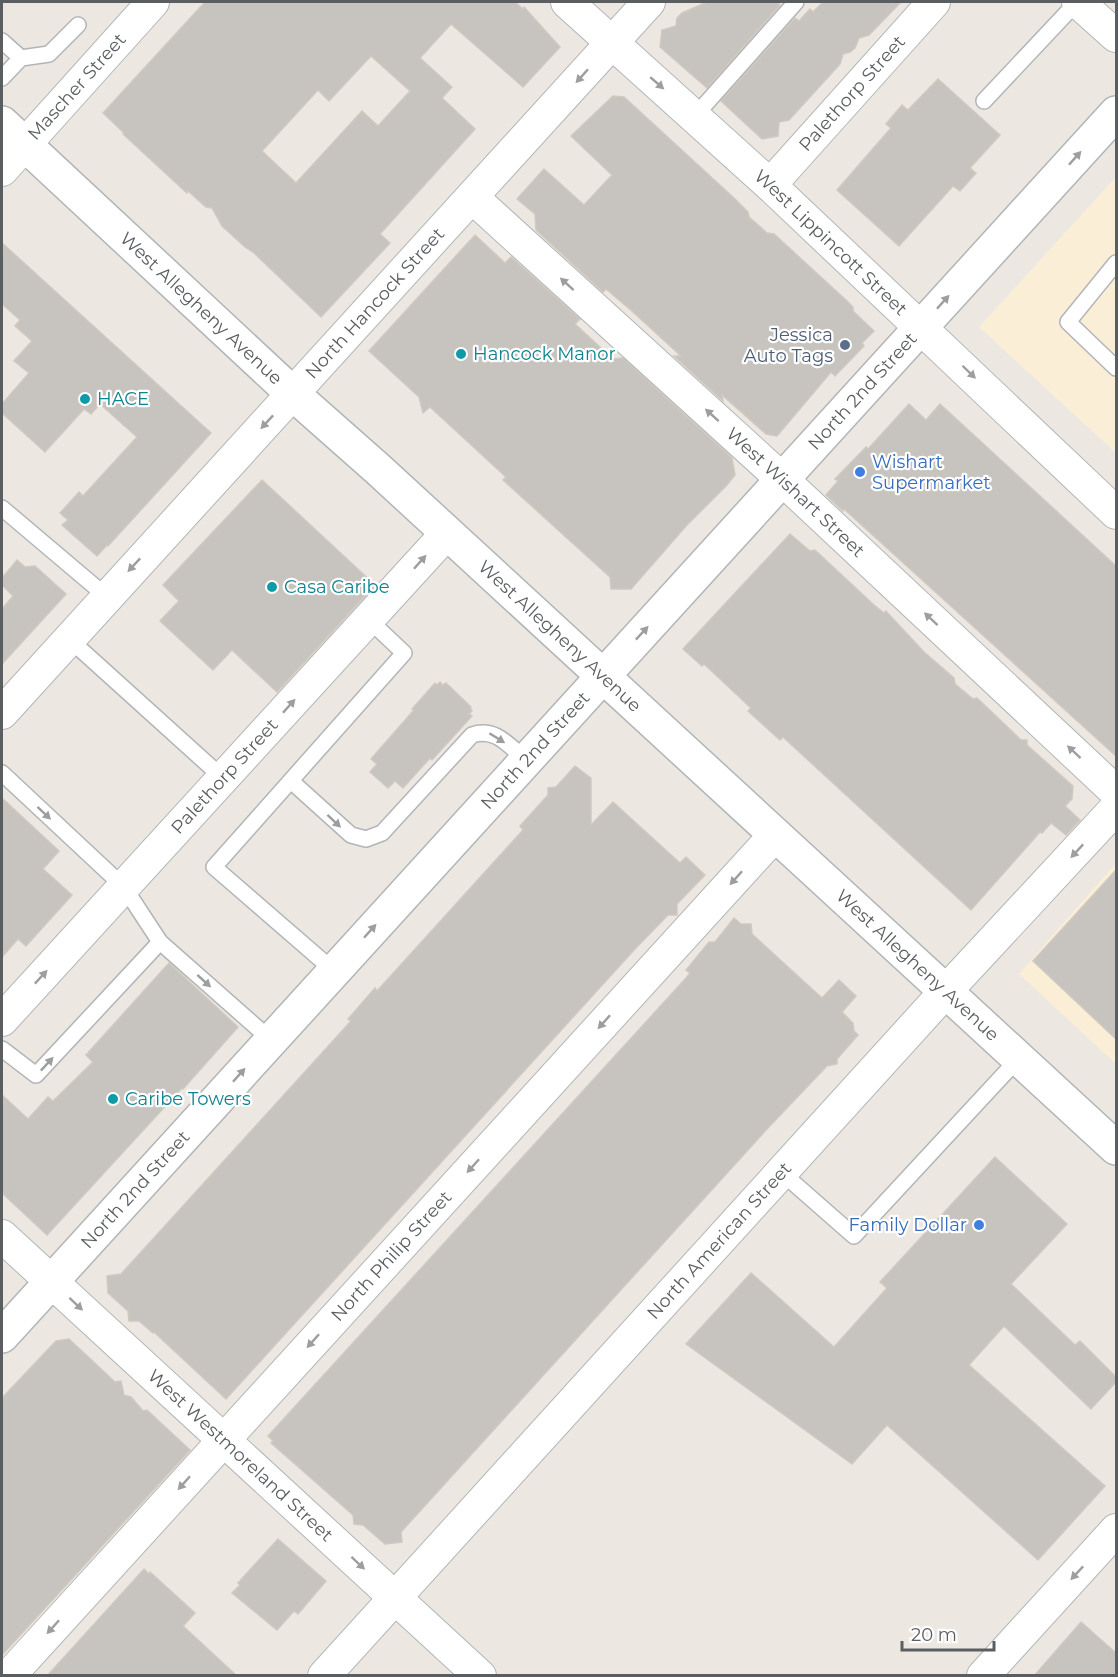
<svg xmlns="http://www.w3.org/2000/svg" width="1118" height="1677" font-family="Montserrat,sans-serif">
  <style>
    .commercial { fill: #fbeed7 }
    .building { fill: #c7c3be; stroke: #d0c9c0; stroke-width: 1.5; fill-rule: evenodd }
    .lines { fill: none; stroke-linecap: round; stroke-linejoin: round }
    .service-casing { stroke: #b2b5b8; stroke-width: 18 }
    .minor-casing { stroke: #b2b5b8; stroke-width: 34 }
    .tertiary-casing { stroke: #b2b5b8; stroke-width: 36 }
    .secondary-casing { stroke: #b1b5b8; stroke-width: 36 }
    .service { stroke: #fff; stroke-width: 15 }
    .minor { stroke: #fff; stroke-width: 32 }
    .tertiary { stroke: #fff; stroke-width: 33 }
    .secondary { stroke: #fff; stroke-width: 33 }
    .oneway { fill: #9c9ea0 }
    .service-dot { fill: #5c6f8a; stroke: #fff; stroke-width: 2 }
    .culture-dot { fill: #0f9aa8; stroke: #fff; stroke-width: 2 }
    .shop-dot { fill: #3f7fe0; stroke: #fff; stroke-width: 2 }
    .labels { text-anchor: middle; dominant-baseline: central; stroke-width: 4.5; stroke-linejoin: round; paint-order: stroke }
    .street-label { font-size: 18px; fill: #5a5e61; stroke: #fff }
    .service-label { font-size: 18px; fill: #4e5e75; stroke: #fff; text-anchor: end }
    .culture-label { font-size: 18px; fill: #0d838f; stroke: #fff; text-anchor: start }
    .shop-label { font-size: 18px; fill: #366cbe; stroke: #fff; text-anchor: start }
  </style>
  <rect width="100%" height="100%" fill="#ece8e1"/>
  <g class="commercial">
    <path d="M1116,177v276l-137,-126z"/>
    <path d="M1116,863v201l-97,-90z"/>
  </g>
  <g class="building">
    <path d="M205,2h310l8,7 1,-2 36,40 -37,40 -72,-63 -31,34 32,29 -10,11 33,31 -95,105 10,9 -69,74 -68,-65 -8,-5 -23,-21 -10,-18 -6,-1 -18,-16 -1,2 -64,-59 1,-1 -21,-20zM371,56l39,35 -32,35 -16,-15 -66,72 -34,-32 56,-61 11,11z"/>
    <path d="M707,2h70l3,3 -73,83 -47,-41 2,-17 14,-4 1,-8 5,-5z"/>
    <path d="M823,2h78l-32,33 -10,3 -4,10 -5,4 -7,2 -3,10 -51,56 -10,2 -1,14 -16,3 -41,-38 74,-83 4,3 11,-12 3,3z"/>
    <path d="M938,79l62,56 -30,33 6,5 -16,18 -7,-5 -54,60 -62,-56 54,-62 -5,-4 16,-19 6,5z"/>
    <path d="M613,96l11,1 110,101 14,14 1,5 18,16 7,1 73,67 6,6v4l21,20 -12,12 2,3 -29,30 -4,-4 -54,64 -11,-2 -44,-39 1,6 -49,-45h7l-48,-44 -27,-23 -3,3 -67,-62 -1,-16 -18,-15 27,-30 40,36 28,-30 -41,-39z"/>
    <path d="M475,235l30,28 6,-6 69,62 -5,5 38,35 10,-1 109,100 3,17 -9,11 -39,39 -56,64h-20l-1,-12 -107,-97 3,-3 -76,-70 -7,6 -4,-16 -50,-46z"/>
    <path d="M2,243l209,190 -103,113 -1,-1 -10,11 -35,-31 6,-5 -8,-7 19,-21 4,4 54,-59 -37,-33 -9,10 -7,-5 -39,43 -43,-39v-9l27,-31 -15,-12 18,-20 -17,-15 5,-6 -18,-16z"/>
    <path d="M909,404l17,16 14,-16 176,162v190l-272,-247 -1,2 -17,-16 12,-14 -3,-2 31,-32 2,2z"/>
    <path d="M262,480l113,105 -98,107 -45,-42 -19,20 -53,-49 19,-20 -16,-16z"/>
    <path d="M790,534l20,17 5,-1 59,55 10,8 2,-2 38,41 30,26 1,6 18,15 4,-1 44,42h6v5l46,41 -1,13 -7,7 15,14 -14,15 -15,-12 -9,10 -2,-1 -69,78 -188,-173 -3,3 -32,-29 3,-3 -47,-44 -2,2 -19,-17z"/>
    <path d="M17,560l8,7 10,-1 31,28 -64,70v-55l11,-13 -11,-11v-7z"/>
    <path d="M440,682l3,3 3,-2 25,24 -1,1 2,3 -3,3 3,2 -40,44 -2,-2 -27,30 -8,-7 -7,7 -18,-16 7,-8 -6,-5 43,-49 -2,-1 23,-26 2,2z"/>
    <path d="M575,766l16,12v47l22,-23 67,61 6,-6 19,18 -28,29v11h-9l-33,34 -409,450 -72,-67 -1,1 -14,-12h-10l-1,-10 -20,-18 -1,-17 14,-2 42,-46 188,-207 -3,-2 27,-31 2,3 146,-161 -3,-4 28,-31v-7l8,-1z"/>
    <path d="M2,798l57,53 -16,18 29,26 -46,51 -8,-7 -16,18z"/>
    <path d="M1116,870v169l-83,-78z"/>
    <path d="M734,918l7,6h10l1,10 70,64 17,-18 17,16 -14,16 11,11 1,8 4,4 -21,24v5l-10,2 -60,63 -366,403 1,10 -17,2 -22,-19 -9,-1 -1,-9 -82,-72 2,-2 -5,-5 418,-458 4,-5 -4,-3 23,-28h6z"/>
    <path d="M169,963l69,64 -55,62 -1,-1 -135,147 -45,-42v-98l26,24 20,-22 5,4 40,-39 -7,-7z"/>
    <path d="M995,1157l72,67 -56,60 64,61 5,-4 36,36v5l-25,27 -87,-83 -35,39 136,121 -67,74 -151,-135 -35,39 -166,-120 65,-71 83,74 53,-59 -7,-6z"/>
    <path d="M69,1339l46,43 6,-1 3,14 7,2 12,14 4,-1 43,40 -188,205v-257l54,-57z"/>
    <path d="M278,1539l48,42 -28,33 -4,-3 -17,19 -45,-37 8,-8 -2,-2z"/>
    <path d="M144,1569l5,5 1,-2 45,41 -12,13 54,50h-190z"/>
    <path d="M1081,1622l35,31v23h-82z"/>
  </g>
  <g class="lines">
    <defs>
      <g id="service">
        <path d="M2,41l19,17"/>
        <path d="M2,78l19,-20 28,-4 29,-29"/>
        <path d="M984,101l93,-99"/>
        <path d="M694,117l102,-115"/>
        <path d="M1116,263l-48,59 48,46"/>
        <path d="M2,508l104,88"/>
        <path d="M68,638l155,140"/>
        <path d="M2,773l122,114 36,55 111,98"/>
        <path d="M291,781l60,54 15,4 16,-6 90,-98c24,-8 37,11 54,25"/>
        <path d="M334,971l-120,-104 190,-214 -36,-34"/>
        <path d="M2,1049l34,26 124,-133"/>
        <path d="M781,1172l73,64 165,-178"/>
      </g>
      <g id="minor">
        <path id="s1" d="M567,2l203,183 346,328"/>
        <path d="M1078,2l38,34"/>
        <path id="s2" d="M2,170l151,-168"/>
        <path id="s3" d="M770,185l164,-183"/>
        <path id="s4" d="M472,197l311,283 333,312"/>
        <path id="s5" d="M2,713l647,-711"/>
        <path id="s6" d="M2,1020l445,-487"/>
        <path id="s7" d="M2,1236l478,440"/>
        <path id="s8" d="M9,1676l766,-841"/>
        <path id="s9" d="M324,1676l622,-685 170,-183"/>
        <path d="M983,1676l133,-146"/>
      </g>
      <g id="tertiary">
        <path id="s10" d="M2,1336l1114,-1223"/>
      </g>
      <g id="secondary">
        <path id="s11" d="M2,123l291,271 86,76 737,678"/>
      </g>
    </defs>
    <use href="#service" class="service-casing"/>
    <use href="#minor" class="minor-casing"/>
    <use href="#tertiary" class="tertiary-casing"/>
    <use href="#secondary" class="secondary-casing"/>
    <use href="#service" class="service"/>
    <use href="#minor" class="minor"/>
    <use href="#tertiary" class="tertiary"/>
    <use href="#secondary" class="secondary"/>
  </g>
  <defs><path id="oneway-solid" d="M-6-.8H1V-3.2L6.5 0L1 3.2V.8H-6Z" transform="scale(1.5)"/></defs>
  <g class="oneway">
    <use href="#oneway-solid" transform="translate(582 76) rotate(132)"/>
    <use href="#oneway-solid" transform="translate(657 83) rotate(41)"/>
    <use href="#oneway-solid" transform="translate(1075 158) rotate(-48)"/>
    <use href="#oneway-solid" transform="translate(567 284) rotate(-138)"/>
    <use href="#oneway-solid" transform="translate(943 302) rotate(-48)"/>
    <use href="#oneway-solid" transform="translate(969 372) rotate(44)"/>
    <use href="#oneway-solid" transform="translate(712 415) rotate(-138)"/>
    <use href="#oneway-solid" transform="translate(267 422) rotate(133)"/>
    <use href="#oneway-solid" transform="translate(420 562) rotate(-48)"/>
    <use href="#oneway-solid" transform="translate(134 565) rotate(133)"/>
    <use href="#oneway-solid" transform="translate(931 619) rotate(-137)"/>
    <use href="#oneway-solid" transform="translate(642 633) rotate(-47)"/>
    <use href="#oneway-solid" transform="translate(289 706) rotate(-48)"/>
    <use href="#oneway-solid" transform="translate(497 738) rotate(32)"/>
    <use href="#oneway-solid" transform="translate(1074 752) rotate(-137)"/>
    <use href="#oneway-solid" transform="translate(44 813) rotate(43)"/>
    <use href="#oneway-solid" transform="translate(334 821) rotate(43)"/>
    <use href="#oneway-solid" transform="translate(1077 851) rotate(133)"/>
    <use href="#oneway-solid" transform="translate(736 878) rotate(132)"/>
    <use href="#oneway-solid" transform="translate(370 931) rotate(-48)"/>
    <use href="#oneway-solid" transform="translate(41 977) rotate(-47)"/>
    <use href="#oneway-solid" transform="translate(204 981) rotate(42)"/>
    <use href="#oneway-solid" transform="translate(604 1022) rotate(132)"/>
    <use href="#oneway-solid" transform="translate(47 1064) rotate(-47)"/>
    <use href="#oneway-solid" transform="translate(239 1075) rotate(-48)"/>
    <use href="#oneway-solid" transform="translate(473 1166) rotate(132)"/>
    <use href="#oneway-solid" transform="translate(76 1304) rotate(43)"/>
    <use href="#oneway-solid" transform="translate(313 1341) rotate(132)"/>
    <use href="#oneway-solid" transform="translate(184 1483) rotate(132)"/>
    <use href="#oneway-solid" transform="translate(358 1563) rotate(43)"/>
    <use href="#oneway-solid" transform="translate(1077 1573) rotate(133)"/>
    <use href="#oneway-solid" transform="translate(53 1627) rotate(132)"/>
  </g>
  <circle class="service-dot" cx="845" cy="345" r="6"/>
  <g class="culture-dot">
    <circle cx="461" cy="354" r="6"/>
    <circle cx="85" cy="399" r="6"/>
    <circle cx="272" cy="587" r="6"/>
    <circle cx="113" cy="1099" r="6"/>
  </g>
  <g class="shop-dot">
    <circle cx="860" cy="472" r="6"/>
    <circle cx="979" cy="1225" r="6"/>
  </g>
  <g class="labels">
    <g class="street-label">
      <text stroke="none"><textPath href="#s2" startOffset="112">Mascher Street</textPath></text>
      <text stroke="none"><textPath href="#s3" startOffset="123">Palethorp Street</textPath></text>
      <text stroke="none"><textPath href="#s1" startOffset="357">West Lippincott Street</textPath></text>
      <text stroke="none"><textPath href="#s5" startOffset="554">North Hancock Street</textPath></text>
      <text stroke="none"><textPath href="#s11" startOffset="272">West Allegheny Avenue</textPath></text>
      <text stroke="none"><textPath href="#s10" startOffset="1278">North 2nd Street</textPath></text>
      <text stroke="none"><textPath href="#s4" startOffset="438">West Wishart Street</textPath></text>
      <text stroke="none"><textPath href="#s11" startOffset="758">West Allegheny Avenue</textPath></text>
      <text stroke="none"><textPath href="#s10" startOffset="792">North 2nd Street</textPath></text>
      <text stroke="none"><textPath href="#s6" startOffset="330">Palethorp Street</textPath></text>
      <text stroke="none"><textPath href="#s11" startOffset="1244">West Allegheny Avenue</textPath></text>
      <text stroke="none"><textPath href="#s10" startOffset="198">North 2nd Street</textPath></text>
      <text stroke="none"><textPath href="#s9" startOffset="588">North American Street</textPath></text>
      <text stroke="none"><textPath href="#s8" startOffset="568">North Philip Street</textPath></text>
      <text stroke="none"><textPath href="#s7" startOffset="324">West Westmoreland Street</textPath></text>
    </g>
    <g class="service-label">
      <text x="833" y="335">Jessica<tspan x="833" dy="21">Auto Tags</tspan></text>
    </g>
    <g class="culture-label">
      <text x="473" y="354">Hancock Manor</text>
      <text x="97" y="399">HACE</text>
      <text x="284" y="587">Casa Caribe</text>
      <text x="125" y="1099">Caribe Towers</text>
    </g>
    <g class="shop-label">
      <text x="872" y="462">Wishart<tspan x="872" dy="21">Supermarket</tspan></text>
      <text x="967" y="1225" text-anchor="end">Family Dollar</text>
    </g>
  </g>
  <rect width="1118" height="1677" fill="none" stroke="#5a5e61" stroke-width="6"/>
  <path d="M902 1641v9h92v-9" fill="none" stroke="#5a5e61" stroke-width="3"/>
  <text x="911" y="1641" font-size="18" fill="#5a5e61" stroke="#ffffff" stroke-width="4.5" paint-order="stroke">20 m</text>
</svg>
